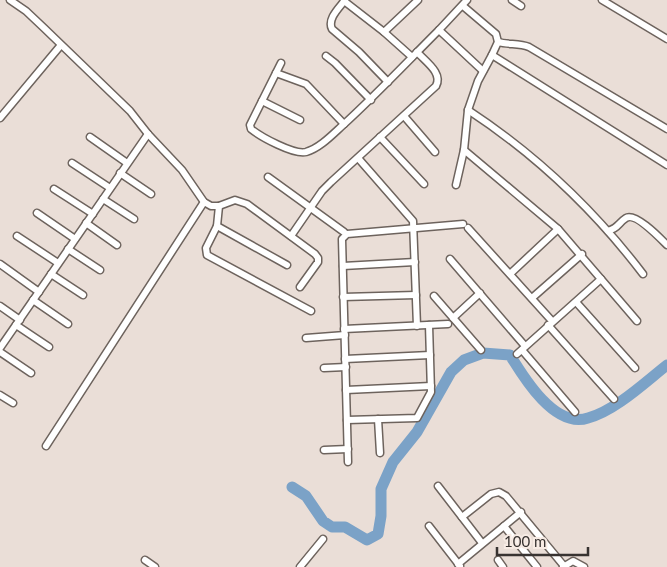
<svg xmlns="http://www.w3.org/2000/svg" width="667" height="567" font-family="Lato,sans-serif">
  <style>
    .lines { fill: none; stroke-linecap: round; stroke-linejoin: round }
    .river { stroke: #7ba2c7; stroke-width: 11 }
    .minor-casing { stroke: #6d635d; stroke-width: 9 }
    .minor { stroke: #fff; stroke-width: 6 }
  </style>
  <rect width="100%" height="100%" fill="#eaded7"/>
  <g class="lines">
    <path class="river" d="M292,487l14,9 17,25 9,6h13l22,13 11,-6 3,-18v-27l12,-27 24,-30 34,-60 13,-12 19,-7 27,2c14,23 45,74 78,63 28,-8 56,-35 79,-53"/>
    <defs>
      <g id="minor">
        <path d="M10,0l16,11 18,17 86,83 18,23 34,36 22,32 7,4h8l16,-6 12,4 68,50 3,4v4l-18,25"/>
        <path d="M345,0c-6,8 -18,19 -13,29l27,23 29,30"/>
        <path d="M467,0l-28,30 44,41"/>
        <path d="M512,0l9,6"/>
        <path d="M602,0l65,39"/>
        <path d="M344,1l40,31 28,25"/>
        <path d="M463,6l33,28 2,8 -6,13"/>
        <path d="M384,32l34,-32"/>
        <path d="M498,42c11,3 21,1 31,5l138,82"/>
        <path d="M326,56l9,7 36,37"/>
        <path d="M281,63l-31,62 1,4c10,8 43,26 55,23 14,-4 27,-18 37,-27 33,-30 64,-63 96,-95"/>
        <path d="M276,73l30,11 38,40"/>
        <path d="M262,101l38,19"/>
        <path d="M468,110c67,44 127,101 175,164"/>
        <path d="M404,116l31,36"/>
        <path d="M0,118l61,-73"/>
        <path d="M90,137l37,26"/>
        <path d="M380,137l44,47"/>
        <path d="M464,150l94,79 79,92"/>
        <path d="M358,158l55,63 4,105"/>
        <path d="M72,163l38,25"/>
        <path d="M120,173l31,21"/>
        <path d="M268,177l76,55"/>
        <path d="M456,185l8,-35 4,-40 10,-29 14,-26 175,110"/>
        <path d="M54,189l39,25"/>
        <path d="M103,199l31,20"/>
        <path d="M219,206l-2,20 -11,22 1,7 104,56"/>
        <path d="M37,213l38,26"/>
        <path d="M86,223l31,22"/>
        <path d="M217,226l70,39"/>
        <path d="M468,228l84,93"/>
        <path d="M608,231c11,-3 10,-8 18,-13 9,-6 34,20 41,27"/>
        <path d="M17,236l41,27"/>
        <path d="M291,236l31,-45 9,-9 105,-96c7,-13 -10,-24 -19,-34"/>
        <path d="M68,249l32,21"/>
        <path d="M450,259l75,87"/>
        <path d="M0,264l39,28"/>
        <path d="M343,266l72,-4"/>
        <path d="M51,274l32,21"/>
        <path d="M510,274l48,-45"/>
        <path d="M434,296l47,54"/>
        <path d="M343,297l73,-2"/>
        <path d="M532,298l50,-44"/>
        <path d="M33,300l35,24"/>
        <path d="M576,302l59,66"/>
        <path d="M0,306l20,14"/>
        <path d="M453,318l27,-25"/>
        <path d="M16,325l33,22"/>
        <path d="M548,325l66,74"/>
        <path d="M344,329l104,-5"/>
        <path d="M306,338l39,-3"/>
        <path d="M0,348l148,-214"/>
        <path d="M522,350l53,62"/>
        <path d="M0,352l31,21"/>
        <path d="M517,354l84,-75"/>
        <path d="M345,359l85,-4"/>
        <path d="M324,368l22,-1"/>
        <path d="M346,390l85,-4"/>
        <path d="M0,395l13,8"/>
        <path d="M378,419l2,34"/>
        <path d="M347,420l70,-2 14,-26 -2,-67"/>
        <path d="M46,446l158,-244"/>
        <path d="M324,450l24,-1"/>
        <path d="M348,462l-6,-223 5,-5 116,-10"/>
        <path d="M438,486l44,57"/>
        <path d="M462,517l29,-23 8,-2 7,4 58,70"/>
        <path d="M429,526l31,40"/>
        <path d="M504,526l33,41"/>
        <path d="M145,560l10,7"/>
        <path d="M498,560l5,7"/>
        <path d="M458,564l63,-52"/>
        <path d="M300,567l23,-28"/>
        <path d="M563,567l10,-6 11,6"/>
      </g>
    </defs>
    <use href="#minor" class="minor-casing"/>
    <use href="#minor" class="minor"/>
  </g>
  <path d="M497 547v8h91v-8" fill="none" stroke="#383331" stroke-width="2.5"/>
  <text x="504" y="547" font-size="15" fill="#383331" stroke="#f7ebe4" stroke-width="4" paint-order="stroke">100 m</text>
</svg>
